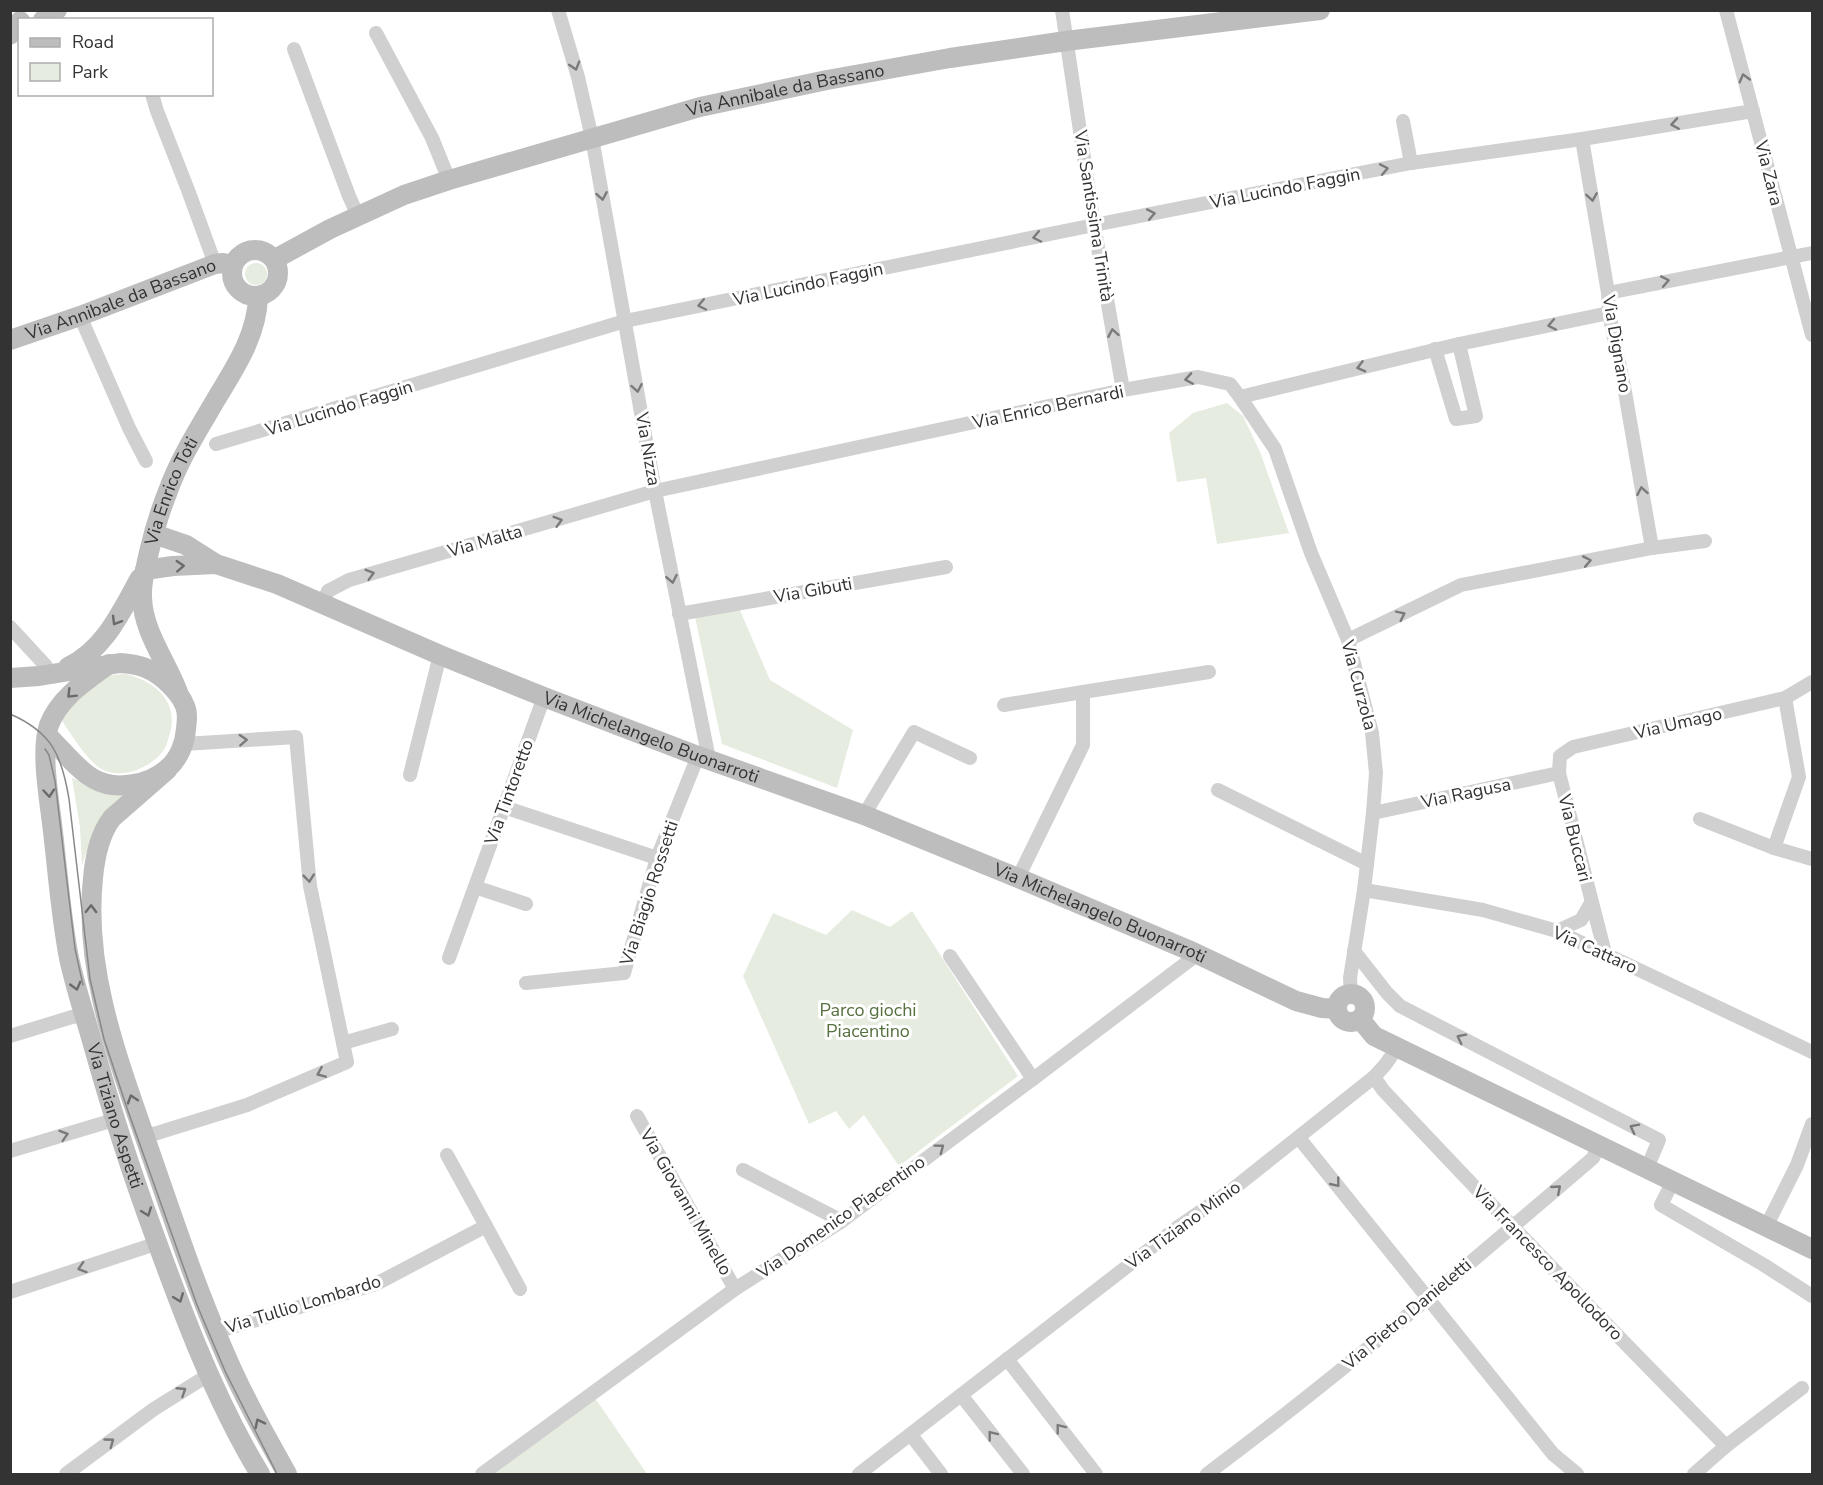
<svg xmlns="http://www.w3.org/2000/svg" width="1823" height="1485" font-family="'Nunito Sans',sans-serif">
  <style>
    .green { fill: #e6ecdf }
    .lines { fill: none; stroke-linecap: round; stroke-linejoin: round }
    .street { stroke: #d0d0d0; stroke-width: 14 }
    .secondary { stroke: #bdbdbd; stroke-width: 20 }
    .tram { stroke: #888; stroke-width: 1.5 }
    .oneway { stroke: #7a7a7a }
    .oneway2 { stroke: #6a6a6a }
    .labels { text-anchor: middle; dominant-baseline: central; stroke-width: 6; stroke-linejoin: round; paint-order: stroke }
    .street-label { font-size: 18px; fill: #333; stroke: #fff }
    .park-label { font-size: 18px; fill: #56703f; stroke: #fff }
  </style>
  <rect width="100%" height="100%" fill="#fff"/>
  <g class="green">
    <circle cx="256" cy="274" r="11"/>
    <path d="M1227,403l16,13 17,36 29,81 -72,11 -11,-66 -29,4 -8,-49 24,-20z"/>
    <path d="M739,608l31,72 83,50 -16,58 -115,-44 -28,-132z"/>
    <path d="M126,674c28,7 53,27 44,59 -2,6 -3,13 -7,18 -13,18 -46,31 -66,15 -15,-13 -26,-32 -37,-48l40,-38 11,-5z"/>
    <path d="M72,778l11,4 48,9 -37,39 -12,35 -2,-38z"/>
    <path d="M852,910l38,17 22,-16 106,165 -119,90 -35,-51 -15,14 -13,-18 -27,13 -66,-148 30,-63 53,22z"/>
    <path d="M595,1398l52,76h-163z"/>
  </g>
  <g class="lines">
    <g class="street">
      <path d="M558,10l20,67 14,61 63,353 54,268"/>
      <path d="M1062,10l32,215 29,165"/>
      <path d="M1726,10l86,325"/>
      <path d="M376,33l56,105 17,42"/>
      <path d="M294,49l55,147 9,20"/>
      <path d="M152,94l5,17 31,79 27,74"/>
      <path d="M1403,121l8,42"/>
      <path d="M1582,139l26,154 1,20 16,79 27,156"/>
      <path d="M1608,293l204,-40"/>
      <path d="M80,316l49,112 17,33"/>
      <path d="M1435,349l21,70 20,-3 -17,-72"/>
      <path d="M1240,397l219,-53 150,-31"/>
      <path d="M216,444l409,-123 469,-96 317,-62 171,-24 171,-28"/>
      <path d="M323,603l5,-12 21,-11 306,-89 468,-101 75,-13 32,7 10,13 35,52 36,104 37,87 24,93 4,40 -3,40 -9,77 -14,88 1,16"/>
      <path d="M679,614l267,-47"/>
      <path d="M10,627l36,39"/>
      <path d="M1348,640l113,-55 191,-37 53,-7"/>
      <path d="M1083,692l126,-20"/>
      <path d="M1004,705l79,-13v53l-65,133"/>
      <path d="M410,775l30,-120"/>
      <path d="M1218,790l149,74"/>
      <path d="M504,807l153,51"/>
      <path d="M1373,813l186,-40"/>
      <path d="M864,815l50,-83 56,26"/>
      <path d="M1700,819l74,29 38,11"/>
      <path d="M1774,848l25,-71 -14,-79"/>
      <path d="M475,887l51,17"/>
      <path d="M1364,890l119,20 74,21 255,121"/>
      <path d="M1557,931l24,-11 10,-17"/>
      <path d="M1354,951l33,42 13,13 259,134 -12,28"/>
      <path d="M1605,953l-46,-180 1,-17 13,-9 212,-49 27,-16"/>
      <path d="M950,956l83,123"/>
      <path d="M449,958l95,-261"/>
      <path d="M526,983l98,-10 33,-115 41,-102"/>
      <path d="M10,1036l62,-19 8,-1 5,3"/>
      <path d="M343,1043l49,-14"/>
      <path d="M1374,1077l9,13c113,120 227,239 343,356"/>
      <path d="M637,1116l98,173"/>
      <path d="M142,1128l5,5 7,1 93,-29 100,-43 -37,-176 -14,-149 -112,7"/>
      <path d="M1299,1138l254,316 24,20"/>
      <path d="M10,1151l97,-29h5l4,3"/>
      <path d="M447,1155l39,71"/>
      <path d="M743,1170l99,51"/>
      <path d="M1673,1181l-12,24 103,60 48,31"/>
      <path d="M1766,1227l31,-62 15,-41"/>
      <path d="M10,1292l148,-49"/>
      <path d="M216,1332l160,-48 110,-58 34,63"/>
      <path d="M1007,1359l89,115"/>
      <path d="M961,1395l62,79"/>
      <path d="M911,1435l30,39"/>
      <path d="M66,1474l88,-65 56,-35"/>
      <path d="M482,1474l253,-185 107,-68 191,-142 157,-119 3,-8"/>
      <path d="M859,1474l319,-247 55,-38 141,-112 11,-12 12,-17"/>
      <path d="M1207,1474c133,-99 260,-208 386,-316l6,-13"/>
      <path d="M1694,1474l32,-28 76,-58"/>
    </g>
    <g class="secondary">
      <path d="M43,20l14,-10"/>
      <path d="M10,35l10,-14"/>
      <circle cx="255" cy="273" r="23"/>
      <path id="s1" d="M275,259l55,-30 74,-34 45,-15 251,-73 127,-27 123,-22 116,-17 254,-31"/>
      <path id="s2" d="M10,340l70,-24 135,-52 8,-1 10,2"/>
      <path id="s3" d="M154,534l32,11 30,19 61,20 163,71 104,42 154,59 166,59 154,63 175,74 103,49 26,7 15,1"/>
      <path d="M145,570l28,-4 43,-2"/>
      <path id="s4" d="M109,664c-22,16 -50,34 -60,61 -9,27 1,78 4,107 5,42 8,85 16,126 6,28 15,55 23,83 16,57 33,112 53,168 32,89 66,184 115,265"/>
      <path d="M68,667c37,-18 53,-55 72,-89"/>
      <path d="M10,678l29,-2 81,-13c20,1 34,6 49,21 6,6 13,13 16,22 3,7 2,15 1,23 -1,14 -7,30 -19,40 -18,16 -52,22 -73,10 -17,-9 -33,-31 -47,-44"/>
      <path id="s5" d="M179,695c-11,-32 -36,-62 -37,-98 -1,-15 4,-30 7,-45 5,-21 11,-41 19,-61 11,-31 30,-61 47,-90 19,-32 42,-65 43,-104"/>
      <path d="M167,770l-55,48c-13,17 -17,39 -19,60 -10,95 27,186 57,274 23,66 45,133 73,197 18,43 41,84 64,125"/>
      <circle cx="1351" cy="1008" r="14"/>
      <path d="M1360,1019l14,17 438,213"/>
    </g>
    <g class="tram">
      <path d="M10,714c42,18 52,42 59,85l21,180 14,60 24,72 69,194 28,66 52,103"/>
      <path d="M45,749l4,6 6,26 20,168 8,36"/>
    </g>
  </g>
  <defs><path id="oneway-chevron" d="M-2-3.5L2.5 0L-2 3.5" fill="none" stroke-width="1.6" stroke-linecap="round" stroke-linejoin="round" transform="scale(1.5)"/></defs>
  <g class="oneway">
    <use href="#oneway-chevron" transform="translate(575 66) rotate(73)"/>
    <use href="#oneway-chevron" transform="translate(1744 78) rotate(-105)"/>
    <use href="#oneway-chevron" transform="translate(1675 124) rotate(171)"/>
    <use href="#oneway-chevron" transform="translate(1384 169) rotate(-11)"/>
    <use href="#oneway-chevron" transform="translate(602 196) rotate(80)"/>
    <use href="#oneway-chevron" transform="translate(1592 197) rotate(81)"/>
    <use href="#oneway-chevron" transform="translate(1151 214) rotate(-11)"/>
    <use href="#oneway-chevron" transform="translate(1037 237) rotate(168)"/>
    <use href="#oneway-chevron" transform="translate(1665 281) rotate(-11)"/>
    <use href="#oneway-chevron" transform="translate(702 305) rotate(168)"/>
    <use href="#oneway-chevron" transform="translate(1552 325) rotate(169)"/>
    <use href="#oneway-chevron" transform="translate(1113 333) rotate(-100)"/>
    <use href="#oneway-chevron" transform="translate(1361 367) rotate(166)"/>
    <use href="#oneway-chevron" transform="translate(1189 379) rotate(171)"/>
    <use href="#oneway-chevron" transform="translate(637 388) rotate(80)"/>
    <use href="#oneway-chevron" transform="translate(1642 491) rotate(-100)"/>
    <use href="#oneway-chevron" transform="translate(558 521) rotate(-16)"/>
    <use href="#oneway-chevron" transform="translate(1587 561) rotate(-11)"/>
    <use href="#oneway-chevron" transform="translate(370 574) rotate(-16)"/>
    <use href="#oneway-chevron" transform="translate(672 579) rotate(79)"/>
    <use href="#oneway-chevron" transform="translate(1401 615) rotate(-26)"/>
    <use href="#oneway-chevron" transform="translate(243 740) rotate(-3)"/>
    <use href="#oneway-chevron" transform="translate(309 878) rotate(84)"/>
    <use href="#oneway-chevron" transform="translate(1461 1038) rotate(-153)"/>
    <use href="#oneway-chevron" transform="translate(321 1073) rotate(157)"/>
    <use href="#oneway-chevron" transform="translate(1634 1128) rotate(-153)"/>
    <use href="#oneway-chevron" transform="translate(64 1135) rotate(-17)"/>
    <use href="#oneway-chevron" transform="translate(940 1148) rotate(-37)"/>
    <use href="#oneway-chevron" transform="translate(1336 1183) rotate(51)"/>
    <use href="#oneway-chevron" transform="translate(1557 1189) rotate(-41)"/>
    <use href="#oneway-chevron" transform="translate(82 1268) rotate(162)"/>
    <use href="#oneway-chevron" transform="translate(182 1391) rotate(-33)"/>
    <use href="#oneway-chevron" transform="translate(1060 1428) rotate(-128)"/>
    <use href="#oneway-chevron" transform="translate(992 1435) rotate(-128)"/>
    <use href="#oneway-chevron" transform="translate(110 1442) rotate(-36)"/>
  </g>
  <g class="oneway2">
    <use href="#oneway-chevron" transform="translate(180 566) rotate(-3)"/>
    <use href="#oneway-chevron" transform="translate(116 621) rotate(121)"/>
    <use href="#oneway-chevron" transform="translate(71 694) rotate(135)"/>
    <use href="#oneway-chevron" transform="translate(49 793) rotate(85)"/>
    <use href="#oneway-chevron" transform="translate(91 909) rotate(-89)"/>
    <use href="#oneway-chevron" transform="translate(76 986) rotate(75)"/>
    <use href="#oneway-chevron" transform="translate(132 1099) rotate(-108)"/>
    <use href="#oneway-chevron" transform="translate(147 1212) rotate(70)"/>
    <use href="#oneway-chevron" transform="translate(179 1298) rotate(69)"/>
    <use href="#oneway-chevron" transform="translate(259 1423) rotate(-116)"/>
  </g>
  <g class="labels">
    <g class="street-label">
      <text stroke="none"><textPath href="#s1" startOffset="540">Via Annibale da Bassano</textPath></text>
      <text transform="translate(1769 173) rotate(76)">Via Zara</text>
      <text transform="translate(1285 188) rotate(-11)">Via Lucindo Faggin</text>
      <text transform="translate(1094 216) rotate(81)">Via Santissima Trinità</text>
      <text transform="translate(808 284) rotate(-12)">Via Lucindo Faggin</text>
      <text stroke="none"><textPath href="#s2" startOffset="118">Via Annibale da Bassano</textPath></text>
      <text transform="translate(1617 344) rotate(80)">Via Dignano</text>
      <text transform="translate(1048 407) rotate(-12)">Via Enrico Bernardi</text>
      <text transform="translate(339 408) rotate(-17)">Via Lucindo Faggin</text>
      <text transform="translate(648 449) rotate(80)">Via Nizza</text>
      <text stroke="none"><textPath href="#s5" startOffset="216">Via Enrico Toti</textPath></text>
      <text transform="translate(485 541) rotate(-16)">Via Malta</text>
      <text transform="translate(813 590) rotate(-10)">Via Gibuti</text>
      <text transform="translate(1359 685) rotate(75)">Via Curzola</text>
      <text transform="translate(1678 723) rotate(-13)">Via Umago</text>
      <text stroke="none"><textPath href="#s3" startOffset="538">Via Michelangelo Buonarroti</textPath></text>
      <text transform="translate(509 792) rotate(-70)">Via Tintoretto</text>
      <text transform="translate(1466 793) rotate(-12)">Via Ragusa</text>
      <text transform="translate(1575 838) rotate(76)">Via Buccari</text>
      <text transform="translate(649 893) rotate(-72)">Via Biagio Rossetti</text>
      <text stroke="none"><textPath href="#s3" startOffset="1020">Via Michelangelo Buonarroti</textPath></text>
      <text transform="translate(1595 950) rotate(24)">Via Cattaro</text>
      <text stroke="none"><textPath href="#s4" startOffset="486">Via Tiziano Aspetti</textPath></text>
      <text transform="translate(686 1202) rotate(60)">Via Giovanni Minello</text>
      <text transform="translate(841 1217) rotate(-35)">Via Domenico Piacentino</text>
      <text transform="translate(1183 1225) rotate(-36)">Via Tiziano Minio</text>
      <text transform="translate(1548 1263) rotate(46)">Via Francesco Apollodoro</text>
      <text transform="translate(303 1304) rotate(-17)">Via Tullio Lombardo</text>
      <text transform="translate(1407 1314) rotate(-40)">Via Pietro Danieletti</text>
    </g>
    <g class="park-label">
      <text x="868" y="1010">Parco giochi<tspan x="868" dy="21">Piacentino</tspan></text>
    </g>
  </g>
  <rect width="1823" height="1485" fill="none" stroke="#333333" stroke-width="24"/>
  <rect x="18" y="18" width="195" height="78" fill="#ffffff" stroke="#adadad" stroke-width="1.5"/>
  <rect x="30" y="38" width="30" height="9" fill="#bdbdbd" stroke="#adadad" stroke-width="1.5"/>
  <text x="72" y="48" font-size="18" fill="#333333">Road</text>
  <rect x="30" y="63" width="30" height="18" fill="#e6ecdf" stroke="#adadad" stroke-width="1.5"/>
  <text x="72" y="78" font-size="18" fill="#333333">Park</text>
</svg>
